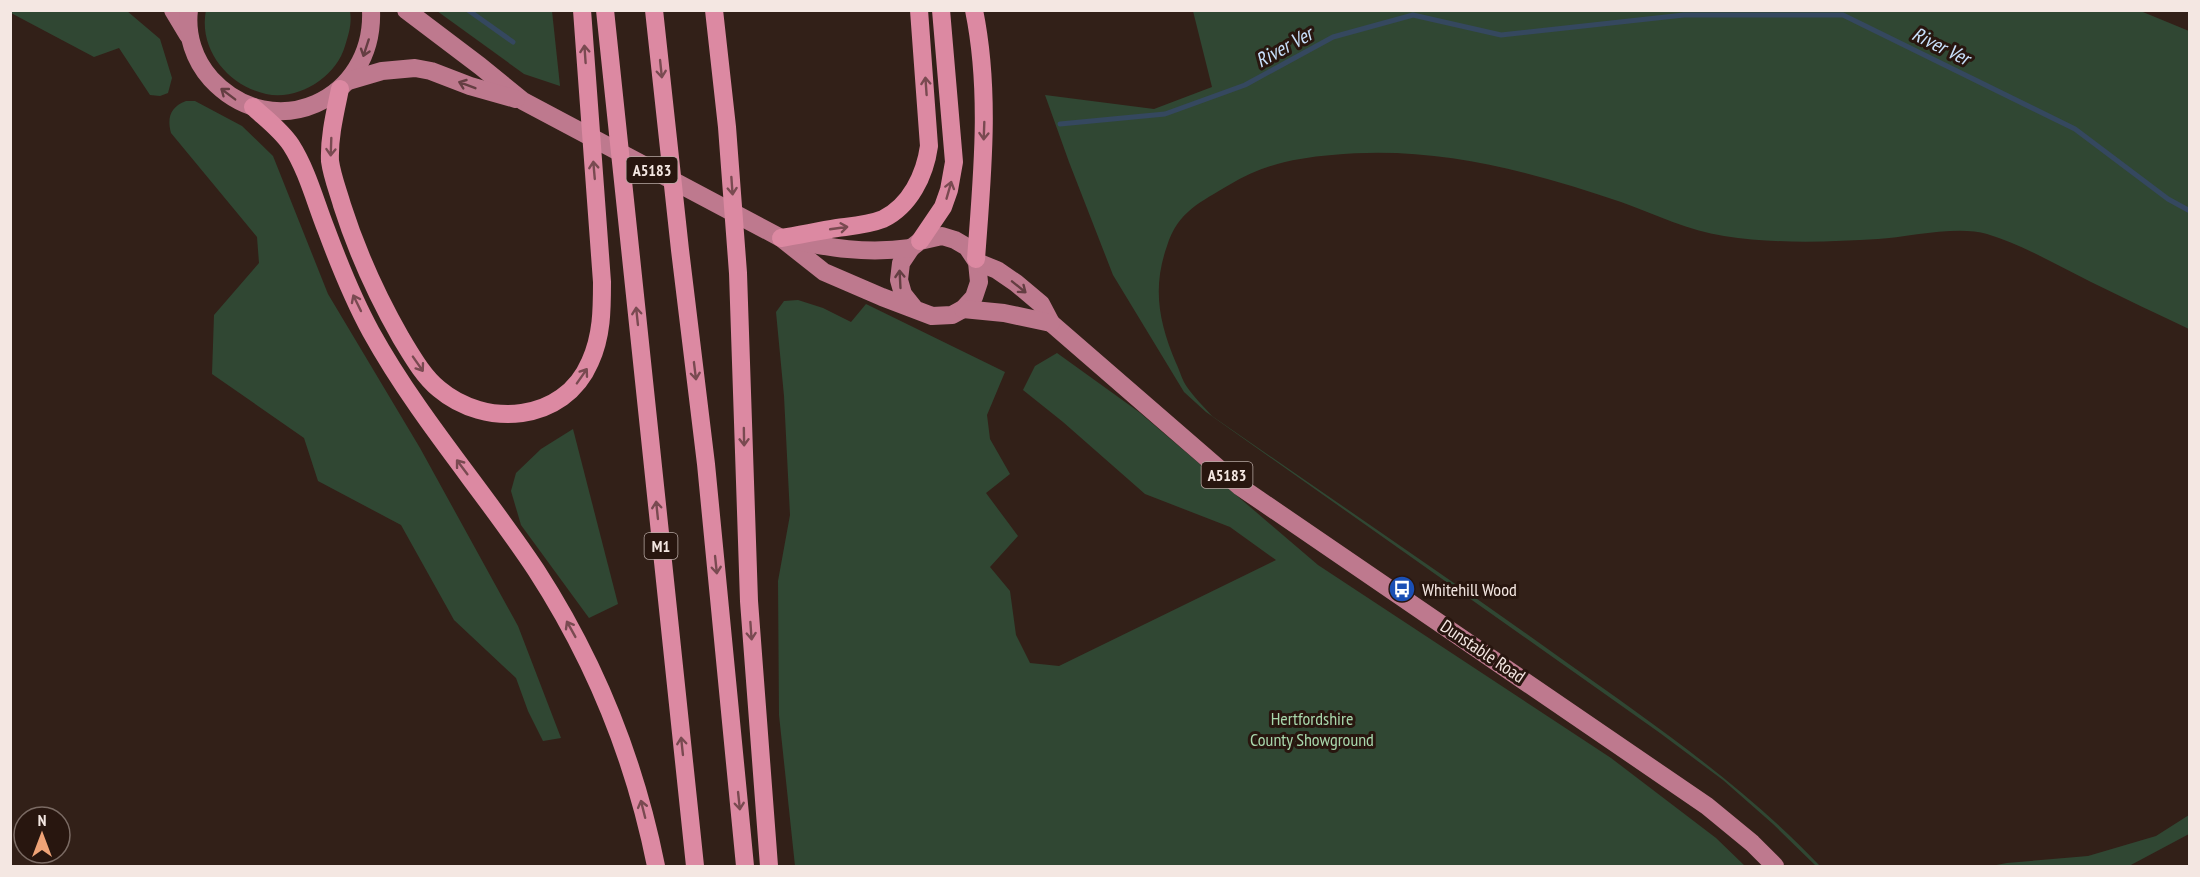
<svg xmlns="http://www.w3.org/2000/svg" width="2200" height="877" font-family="'PT Sans Narrow',sans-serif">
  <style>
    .green { fill: #304733 }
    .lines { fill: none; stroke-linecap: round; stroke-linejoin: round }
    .stream { stroke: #35485f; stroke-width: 5 }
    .major { stroke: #be798e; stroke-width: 18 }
    .highway { stroke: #dc89a2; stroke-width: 18 }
    .oneway { stroke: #643e42 }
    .oneway2 { stroke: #794a51 }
    .labels { text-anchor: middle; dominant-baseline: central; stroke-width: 6; stroke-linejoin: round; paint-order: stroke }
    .shield { fill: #28160f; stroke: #b7a8a3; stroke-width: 1.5 }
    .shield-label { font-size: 16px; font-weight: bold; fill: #f4e7e2 }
    .poi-label { font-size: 18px; fill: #f4e7e2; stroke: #28160f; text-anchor: start }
    .street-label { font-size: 18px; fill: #f4e7e2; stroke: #28160f }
    .park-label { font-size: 18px; fill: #a8d7ac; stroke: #28160f }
    .water-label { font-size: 20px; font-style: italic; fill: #c9e1fc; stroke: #28160f }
  </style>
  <rect width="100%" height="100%" fill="#322018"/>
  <g class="green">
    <path d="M206,10l144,1c2,13 -1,22 -5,35 -9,31 -46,55 -79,48 -37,-8 -68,-44 -60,-84z"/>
    <path d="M10,11h117l33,28 12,39 -4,15 -8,3 -10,-1 -31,-47 -25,9 -83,-44z"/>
    <path d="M437,11h115l8,75 -36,-12z"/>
    <path d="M1193,11l945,-1 51,21v298c-32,-15 -65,-31 -98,-47 -34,-17 -68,-37 -104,-48 -29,-9 -79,3 -109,5 -50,3 -103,5 -154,-3 -35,-5 -69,-22 -103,-34 -95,-32 -188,-57 -289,-47 -37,3 -71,10 -103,30 -28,17 -51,26 -62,61 -15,42 -8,77 9,117 4,8 6,17 11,24 7,10 17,20 25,29 118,82 237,162 354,246 89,63 179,125 254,204h-4l-43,-42 -50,-44 -63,-47 -454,-321 -22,-20 -71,-117 -44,-113 -24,-67 109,14 58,-22z"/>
    <path d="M186,101h9l47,25 31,30 55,138 92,154 98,178 43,112 -18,3 -15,-30 -12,-33 -62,-58 -53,-95 -83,-44 -14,-43 -92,-64 2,-59 45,-52 -2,-26 -86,-104c-4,-15 -1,-26 15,-32z"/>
    <path d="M798,300l25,8 28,14 15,-18 139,68 -18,43 3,24 20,35 -24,19 32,43 -28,31 20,24 6,44 14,28 29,3 217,-106 -46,-33 -85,-33 -82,-72 -40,-32 12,-24 22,-13 82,59 179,153 293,193 105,80 29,28h-950l-16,-151 -1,-134 12,-66 -6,-119 -8,-84 8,-11z"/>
    <path d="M573,429l45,175 -29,14 -68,-93 -10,-34 5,-18 25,-24z"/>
    <path d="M2189,815v19l-60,32h-138l16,-3 81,-7 68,-20z"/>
  </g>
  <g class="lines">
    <g class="stream">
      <path d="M468,10l45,32"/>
      <path d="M1060,124l105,-10 80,-29 88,-48 80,-22 88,20 183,-20h159l232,114 93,70 22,12"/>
    </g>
    <g class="major">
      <path d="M173,10l15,25"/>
      <path d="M189,10c-3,25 5,50 22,69 62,67 164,22 160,-69"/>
      <path d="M406,10l74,56 43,35 258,137 43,34 58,25 50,19 20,-1 11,-6 11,-12 5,-15 -2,-20 -10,-15 -12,-7 -13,-4 -22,5 -9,7 -10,15 -2,17 4,14 12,15"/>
      <path d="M348,81l34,-10 33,-3 16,3 39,15 46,13"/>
      <path d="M786,239c44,9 80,15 125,9"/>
      <path d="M977,262l20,8 19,13 25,21 10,19 188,163 468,320 45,37 23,23"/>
      <path d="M963,309l41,4 47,10"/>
    </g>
    <g class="highway">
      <path d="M605,10l90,856"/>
      <path d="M654,10l26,240 26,214 39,402"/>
      <path d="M714,10l13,117 11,146 11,328 20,265"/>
      <path d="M974,10c17,83 8,167 2,249"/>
      <path d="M340,89c-5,24 -11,48 -10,72 2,15 8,30 12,44 15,47 35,91 59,133 11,18 22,38 38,51 46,39 125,34 151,-27 12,-26 12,-53 12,-80l-20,-272"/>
      <path d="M253,107c13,12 28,23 38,38 16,25 24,56 35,84 13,35 27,70 45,103 47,85 112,158 165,238 59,91 99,191 120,296"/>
      <path d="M781,238c19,-3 37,-7 56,-10 15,-2 31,-3 46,-9 27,-13 42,-44 46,-73l-10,-136"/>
      <path d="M920,241l23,-34 6,-17 5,-28 -13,-152"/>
    </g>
  </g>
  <defs><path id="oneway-shaft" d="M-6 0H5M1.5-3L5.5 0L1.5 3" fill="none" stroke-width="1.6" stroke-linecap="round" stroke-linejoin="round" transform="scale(1.5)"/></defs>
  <g class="oneway">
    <use href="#oneway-shaft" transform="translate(366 48) rotate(108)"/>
    <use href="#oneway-shaft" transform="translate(467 85) rotate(-159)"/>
    <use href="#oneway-shaft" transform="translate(228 94) rotate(-143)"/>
    <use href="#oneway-shaft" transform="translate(900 279) rotate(-93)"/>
    <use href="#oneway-shaft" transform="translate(1019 287) rotate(39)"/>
  </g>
  <g class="oneway2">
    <use href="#oneway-shaft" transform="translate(585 54) rotate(-94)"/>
    <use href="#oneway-shaft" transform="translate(661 69) rotate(84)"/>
    <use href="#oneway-shaft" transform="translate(926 86) rotate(-94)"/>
    <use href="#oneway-shaft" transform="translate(984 131) rotate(92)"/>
    <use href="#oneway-shaft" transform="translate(331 147) rotate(92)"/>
    <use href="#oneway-shaft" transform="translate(594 170) rotate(-95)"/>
    <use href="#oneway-shaft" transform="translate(732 186) rotate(86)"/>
    <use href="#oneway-shaft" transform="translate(949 190) rotate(-74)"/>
    <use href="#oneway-shaft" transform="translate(839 228) rotate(-8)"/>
    <use href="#oneway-shaft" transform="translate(357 303) rotate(-116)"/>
    <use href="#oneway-shaft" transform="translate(637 316) rotate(-96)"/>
    <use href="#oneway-shaft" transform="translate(418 364) rotate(55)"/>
    <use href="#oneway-shaft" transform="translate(695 371) rotate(83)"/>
    <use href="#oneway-shaft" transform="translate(582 376) rotate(-55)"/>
    <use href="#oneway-shaft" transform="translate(744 437) rotate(89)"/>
    <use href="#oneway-shaft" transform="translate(462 467) rotate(-127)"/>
    <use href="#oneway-shaft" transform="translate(657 510) rotate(-96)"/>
    <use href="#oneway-shaft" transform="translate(716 565) rotate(84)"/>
    <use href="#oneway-shaft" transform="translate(571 629) rotate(-119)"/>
    <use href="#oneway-shaft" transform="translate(751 631) rotate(86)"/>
    <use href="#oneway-shaft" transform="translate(682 746) rotate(-96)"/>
    <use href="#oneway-shaft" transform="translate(739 801) rotate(84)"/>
    <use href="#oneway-shaft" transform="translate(643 809) rotate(-104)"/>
  </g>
  <defs>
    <symbol id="bus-disc" viewBox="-11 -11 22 22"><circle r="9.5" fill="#1a4fb4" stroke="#28160f"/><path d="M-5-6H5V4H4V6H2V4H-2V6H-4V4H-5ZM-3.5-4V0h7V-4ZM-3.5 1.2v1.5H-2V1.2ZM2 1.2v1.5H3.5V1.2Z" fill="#fff"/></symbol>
  </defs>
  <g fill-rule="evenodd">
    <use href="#bus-disc" x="1387" y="574" width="30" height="30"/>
  </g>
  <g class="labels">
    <g class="shield">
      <rect x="626.5" y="157" width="51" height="26" rx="4.5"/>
      <rect x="1201.5" y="462" width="51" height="26" rx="4.5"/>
      <rect x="644.5" y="533" width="33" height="26" rx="4.5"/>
    </g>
    <g class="shield-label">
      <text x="652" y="170">A5183</text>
      <text x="1227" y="475">A5183</text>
      <text x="661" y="546">M1</text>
    </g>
    <g class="poi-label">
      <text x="1422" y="589">Whitehill Wood</text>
    </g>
    <g class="street-label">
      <text transform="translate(1483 651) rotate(34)">Dunstable Road</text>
    </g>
    <g class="park-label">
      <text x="1312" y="718">Hertfordshire<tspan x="1312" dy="21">County Showground</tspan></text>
    </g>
    <g class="water-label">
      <text transform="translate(1941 46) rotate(26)">River Ver</text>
      <text transform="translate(1284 47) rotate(-29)">River Ver</text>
    </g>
  </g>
  <rect width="2200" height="877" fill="none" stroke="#f4e7e2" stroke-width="24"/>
  <g transform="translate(42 835)"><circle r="28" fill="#28160f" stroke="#7a6a63" stroke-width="1.5"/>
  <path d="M0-4.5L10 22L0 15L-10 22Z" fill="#efa377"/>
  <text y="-9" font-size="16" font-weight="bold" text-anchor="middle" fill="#f4e7e2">N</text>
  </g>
</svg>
